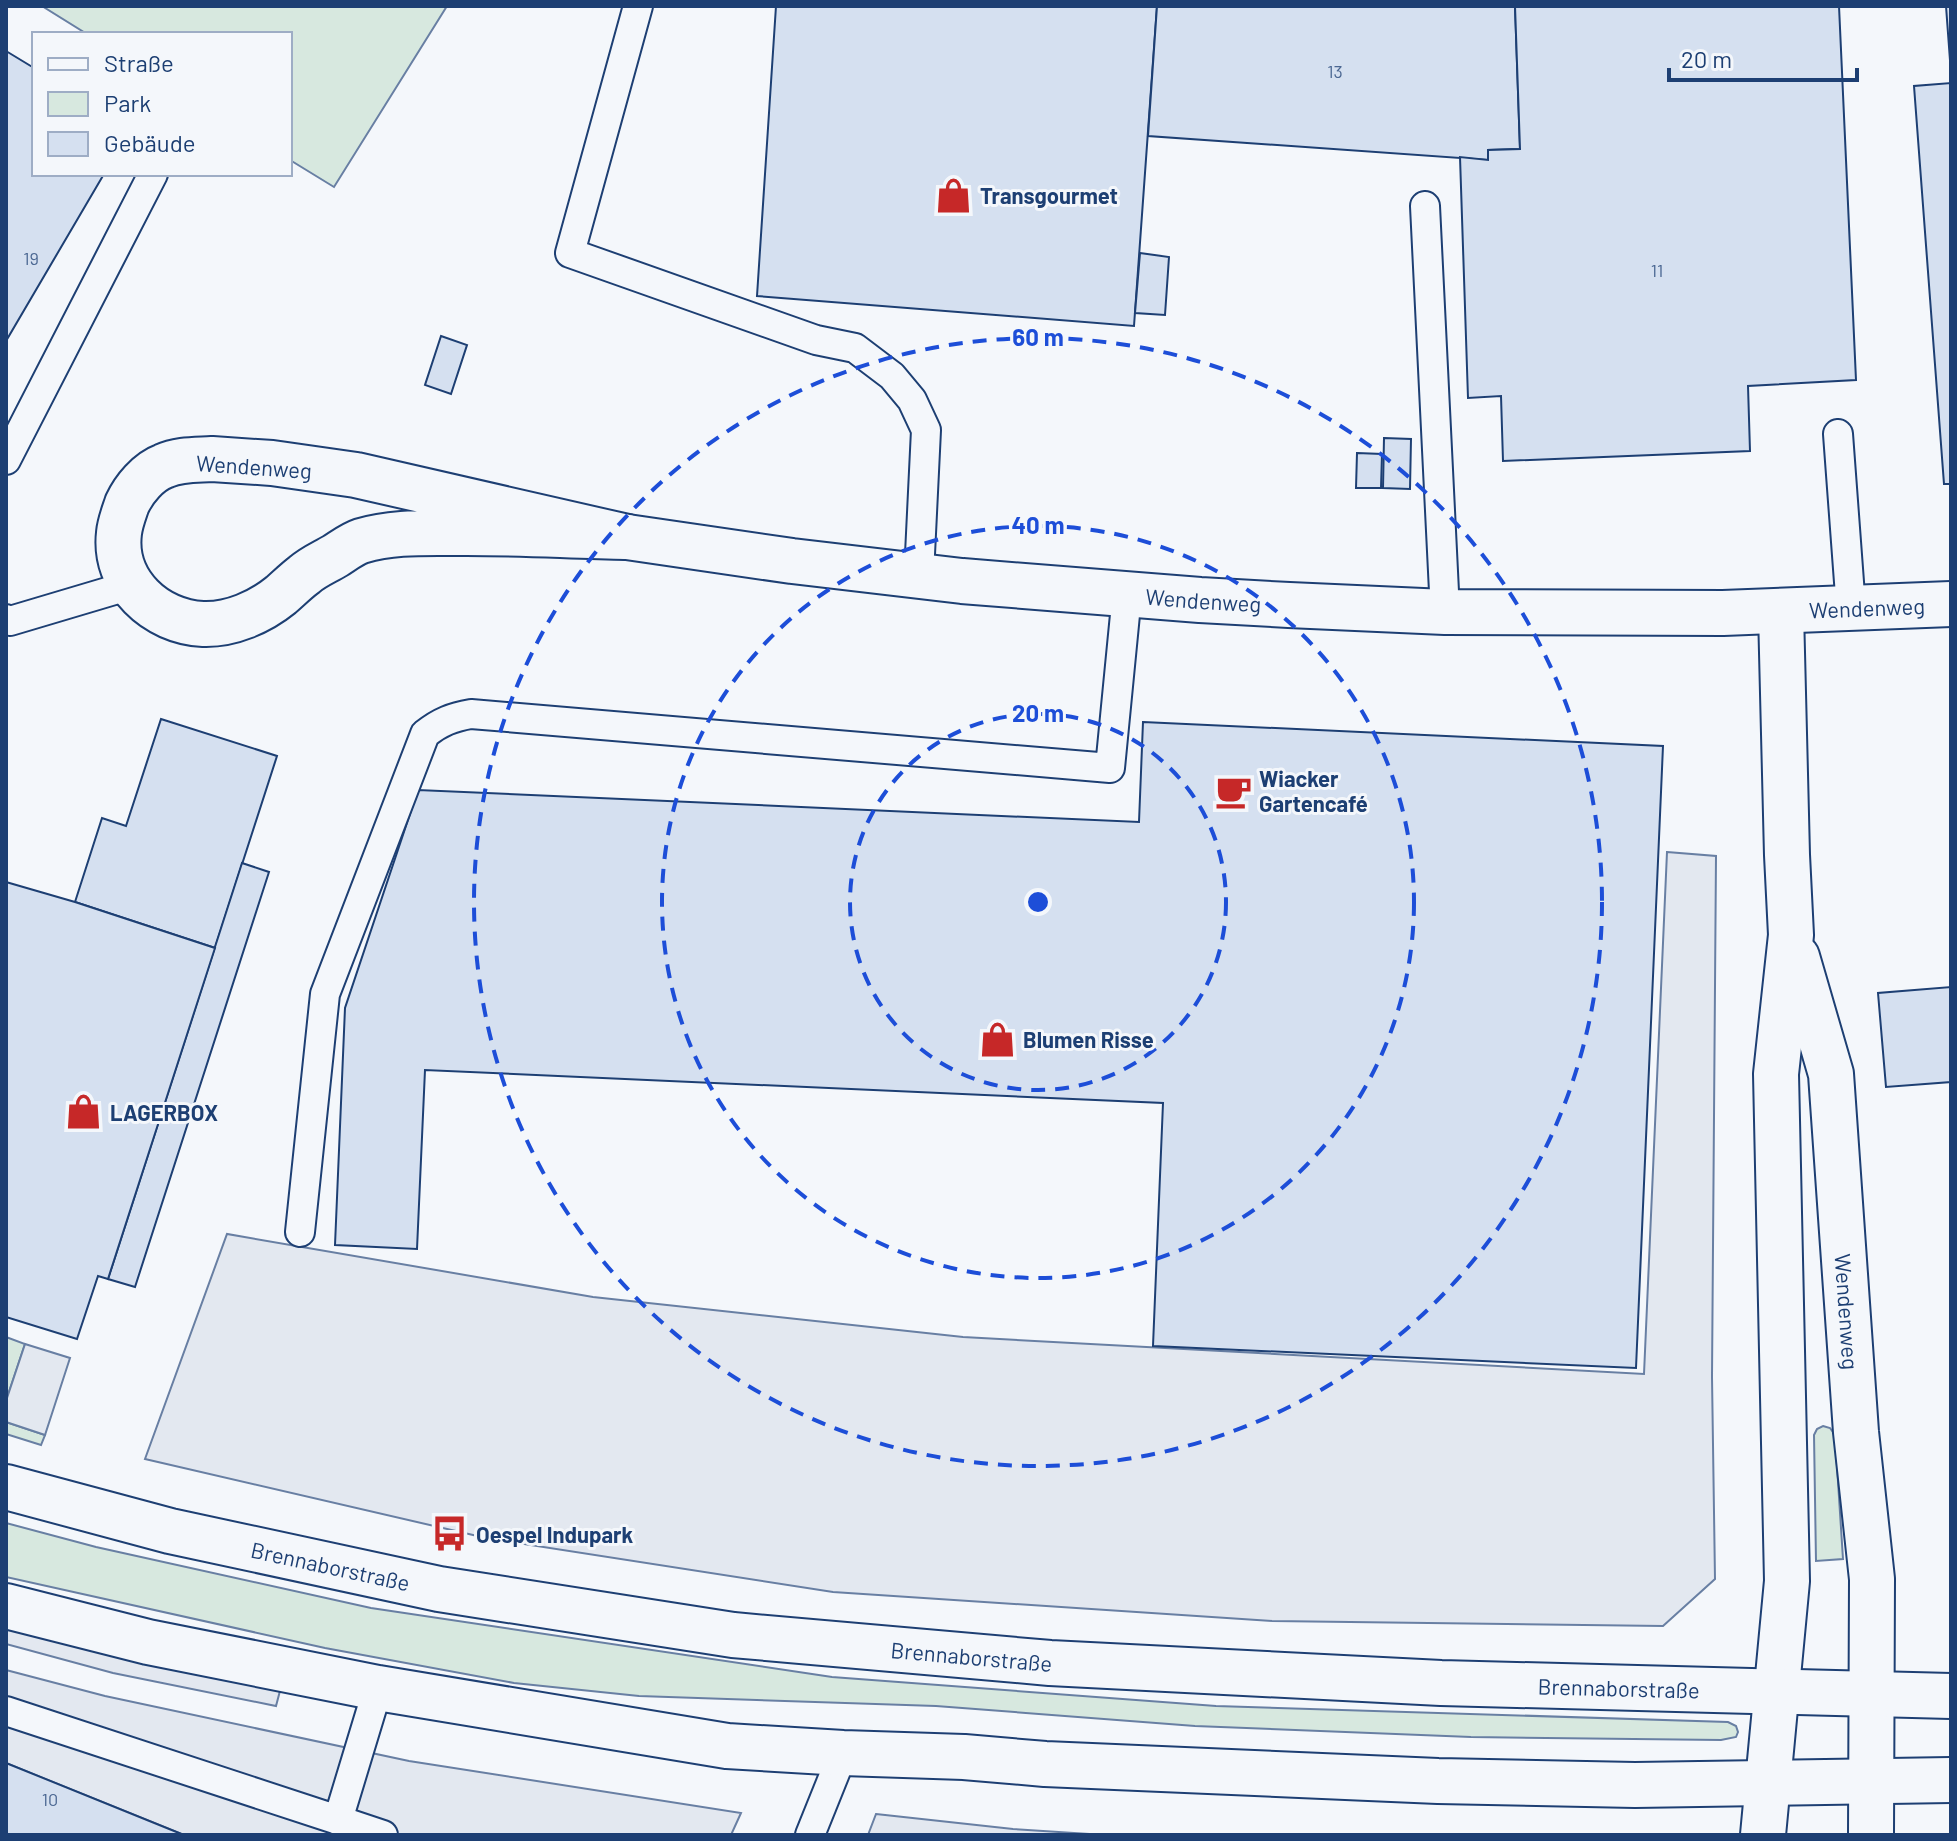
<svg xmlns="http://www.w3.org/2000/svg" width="1957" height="1841" font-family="Barlow,sans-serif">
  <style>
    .green { fill: #d7e8df; stroke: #687fa3; stroke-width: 2 }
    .parking { fill: #e3e8f0; stroke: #687fa3; stroke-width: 2 }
    .building { fill: #d5e0f0; stroke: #1d3f73; stroke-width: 2 }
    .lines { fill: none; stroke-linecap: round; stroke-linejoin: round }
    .service-casing { stroke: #1d3f73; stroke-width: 32 }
    .minor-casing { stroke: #1d3f73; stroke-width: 48 }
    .secondary-casing { stroke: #1d3f73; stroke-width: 48 }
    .service { stroke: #f4f7fb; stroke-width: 28 }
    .minor { stroke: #f4f7fb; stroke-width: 44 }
    .secondary { stroke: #f4f7fb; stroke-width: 44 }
    .ring { fill: none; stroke: #1d4ed8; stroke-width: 4; stroke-dasharray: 14 10 }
    .labels { text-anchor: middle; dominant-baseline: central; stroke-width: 6; stroke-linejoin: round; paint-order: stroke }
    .number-label { font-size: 18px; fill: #4b6792 }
    .poi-label { font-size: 22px; font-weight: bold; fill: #1d3f73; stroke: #f4f7fb; text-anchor: start }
    .street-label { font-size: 22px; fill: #1d3f73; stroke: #f4f7fb }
    .centre { fill: #1d4ed8; stroke: #f4f7fb; stroke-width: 4 }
    .ring-label { font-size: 24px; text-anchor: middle; font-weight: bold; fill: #1d4ed8; stroke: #f4f7fb; stroke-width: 6; stroke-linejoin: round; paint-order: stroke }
  </style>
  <rect width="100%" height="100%" fill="#f4f7fb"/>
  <g class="green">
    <path d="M42,6h405l-113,181 -44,-27v-126h-203z"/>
    <path d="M6,1337l19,7 -19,57z"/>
    <path d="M6,1422l39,13 -4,10 -35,-11z"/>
    <path d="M1823,1426l7,2 5,7 8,124 -27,2 -2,-126 3,-6z"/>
    <path d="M6,1523l90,24 275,61 461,69 384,29 512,16 8,4 2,6 -2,5 -15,3 -250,-3 -276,-11 -259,-20 -297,-10 -125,-13 -189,-35 -319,-71z"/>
  </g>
  <g class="parking">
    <path d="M1667,852l49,4 -4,521 3,202 -52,47 -391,-5 -439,-29 -347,-54 -341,-79 82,-225 366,63 370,40 681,37z"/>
    <path d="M25,1344l45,14 -25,77 -39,-13v-21z"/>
    <path d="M6,1623l275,64 -5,19 -163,-33 -107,-29z"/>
    <path d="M6,1670l99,26 304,65 332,52 -10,22h-547l-178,-72z"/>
    <path d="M876,1814l137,15 92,6h-237z"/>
  </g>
  <g class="building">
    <path d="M776,6h381l-23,320 -377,-30z"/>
    <path d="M1157,6h358l5,143 -32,1v10l-340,-24z"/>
    <path d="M1515,6h324l17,374 -108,6 2,65 -247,10 -2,-65 -33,2 -8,-241 28,3v-10l32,-1z"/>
    <path d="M1946,6h5v68z"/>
    <path d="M6,51l28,17v106h70l-98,167z"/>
    <path d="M1951,83v401h-7l-30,-398z"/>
    <path d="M1140,253l29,4 -4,58 -30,-2z"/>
    <path d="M441,336l26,9 -16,49 -26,-9z"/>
    <path d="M1384,438l27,1 -1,50 -27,-1z"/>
    <path d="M1357,453l25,1 -1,34h-25z"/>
    <path d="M161,719l116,37 -62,192 -140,-46 27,-84 24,8z"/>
    <path d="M1143,722l520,24 -27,622 -483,-22 10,-243 -738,-33 -8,179 -82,-4 10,-237 73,-218 721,32z"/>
    <path d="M242,863l27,9 -134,415 -27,-8z"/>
    <path d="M6,882l69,20 140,46 -107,331 -10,-3 -21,63 -71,-22z"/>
    <path d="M1951,987v95l-65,5 -8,-94z"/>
    <path d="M6,1763l178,72h-178z"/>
  </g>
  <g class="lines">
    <defs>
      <g id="service">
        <path d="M638,6l-68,247 246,87 39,8 37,28 20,24 14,30 -7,145"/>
        <path d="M1425,206l20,406"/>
        <path d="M1838,434l13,175"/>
        <path d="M6,460l147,-286"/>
        <path d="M6,619l4,2 121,-36"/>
        <path d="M300,1232l25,-238 100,-260c15,-12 28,-17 46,-20l639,54 17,-174"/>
        <path d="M6,1711l332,109 40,-132"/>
        <path d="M338,1820l45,15"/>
        <path d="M810,1835l33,-82"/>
      </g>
      <g id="minor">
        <path d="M212,459l60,4 84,12 271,62c-59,-1 -117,-5 -176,-4 -30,0 -60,-1 -90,8 -9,3 -18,10 -26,15 -10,6 -22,11 -31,19 -8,6 -15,13 -23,20 -21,17 -50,30 -78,29 -47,-2 -90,-41 -84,-91 1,-10 5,-20 8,-29 7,-15 21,-32 37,-38 15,-7 32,-6 48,-7z"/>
        <path id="s1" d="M627,537l165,24 170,20 238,19 89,5 156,7 278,1 228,-9"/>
        <path id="s2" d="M1797,957l34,117 25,358 16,147 -1,256"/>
        <path d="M1763,1835l24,-254 -11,-507 15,-139 -4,-80 -6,-243"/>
      </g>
      <g id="secondary">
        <path id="s3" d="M6,1487l164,44 269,58 294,46 317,28 391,20 510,13"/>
        <path d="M6,1606l142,36 230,46 349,58 116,7 121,4 81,7 393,17 197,4 316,-5"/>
      </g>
    </defs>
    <use href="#service" class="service-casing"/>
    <use href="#minor" class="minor-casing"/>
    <use href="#secondary" class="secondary-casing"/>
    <use href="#service" class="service"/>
    <use href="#minor" class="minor"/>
    <use href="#secondary" class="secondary"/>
  </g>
  <g class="ring">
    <circle cx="1038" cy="902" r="188"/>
    <circle cx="1038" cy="902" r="376"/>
    <circle cx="1038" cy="902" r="564"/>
  </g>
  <defs>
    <symbol id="shop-bare" viewBox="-9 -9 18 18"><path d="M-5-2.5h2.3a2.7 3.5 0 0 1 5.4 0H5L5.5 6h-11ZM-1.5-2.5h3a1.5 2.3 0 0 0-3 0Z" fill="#c62828" stroke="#f4f7fb" stroke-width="2.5" paint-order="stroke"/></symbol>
    <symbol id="cafe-bare" viewBox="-9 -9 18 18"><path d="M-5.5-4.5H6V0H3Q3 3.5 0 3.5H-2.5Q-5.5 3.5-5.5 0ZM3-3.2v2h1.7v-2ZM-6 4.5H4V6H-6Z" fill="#c62828" stroke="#f4f7fb" stroke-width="2.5" paint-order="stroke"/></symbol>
    <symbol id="bus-bare" viewBox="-9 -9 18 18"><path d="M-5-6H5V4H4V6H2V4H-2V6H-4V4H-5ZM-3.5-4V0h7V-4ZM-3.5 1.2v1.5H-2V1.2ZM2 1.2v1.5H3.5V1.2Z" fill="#c62828" stroke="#f4f7fb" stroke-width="2.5" paint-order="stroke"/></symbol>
  </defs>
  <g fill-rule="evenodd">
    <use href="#shop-bare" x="928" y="170" width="51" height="51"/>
    <use href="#cafe-bare" x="1208" y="766" width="51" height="51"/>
    <use href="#shop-bare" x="972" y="1014" width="51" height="51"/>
    <use href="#shop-bare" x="58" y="1086" width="51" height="51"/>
    <use href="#bus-bare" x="424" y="1508" width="51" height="51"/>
  </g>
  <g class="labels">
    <g class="number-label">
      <text x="1335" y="71">13</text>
      <text x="31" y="258">19</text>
      <text x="1657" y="270">11</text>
      <text x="50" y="1799">10</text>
    </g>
    <g class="poi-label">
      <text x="980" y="195">Transgourmet</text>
      <text x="1259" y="778">Wiacker<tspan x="1259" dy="25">Gartencafé</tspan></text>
      <text x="1023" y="1039">Blumen Risse</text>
      <text x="110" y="1112">LAGERBOX</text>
      <text x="476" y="1534">Oespel Indupark</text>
    </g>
    <g class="street-label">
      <text transform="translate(254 466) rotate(4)">Wendenweg</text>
      <text stroke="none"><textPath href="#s1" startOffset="580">Wendenweg</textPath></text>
      <text stroke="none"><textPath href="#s1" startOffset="1244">Wendenweg</textPath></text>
      <text stroke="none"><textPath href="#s2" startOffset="360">Wendenweg</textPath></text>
      <text stroke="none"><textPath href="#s3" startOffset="334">Brennaborstraße</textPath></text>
      <text stroke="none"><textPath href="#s3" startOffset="982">Brennaborstraße</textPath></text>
      <text stroke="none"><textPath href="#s3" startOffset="1630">Brennaborstraße</textPath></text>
    </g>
  </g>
  <circle cx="1038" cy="902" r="12" class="centre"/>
  <g class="ring-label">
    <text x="1038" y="346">60 m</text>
    <text x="1038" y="534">40 m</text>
    <text x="1038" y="722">20 m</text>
  </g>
  <rect width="1957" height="1841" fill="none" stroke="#1d3f73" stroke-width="16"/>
  <rect x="32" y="32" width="260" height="144" fill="#f4f7fb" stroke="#9eadc5" stroke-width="2"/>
  <rect x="48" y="58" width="40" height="12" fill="#f4f7fb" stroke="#9eadc5" stroke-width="2"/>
  <text x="104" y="72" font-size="24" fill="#1d3f73">Straße</text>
  <rect x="48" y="92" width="40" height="24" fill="#d7e8df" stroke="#9eadc5" stroke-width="2"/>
  <text x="104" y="112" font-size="24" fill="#1d3f73">Park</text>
  <rect x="48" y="132" width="40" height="24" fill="#d5e0f0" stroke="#9eadc5" stroke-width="2"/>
  <text x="104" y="152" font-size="24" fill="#1d3f73">Gebäude</text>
  <path d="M1669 68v12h188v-12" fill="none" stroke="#1d3f73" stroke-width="4"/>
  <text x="1681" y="68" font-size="24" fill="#1d3f73" stroke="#f4f7fb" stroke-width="6" paint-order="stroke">20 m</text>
</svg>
